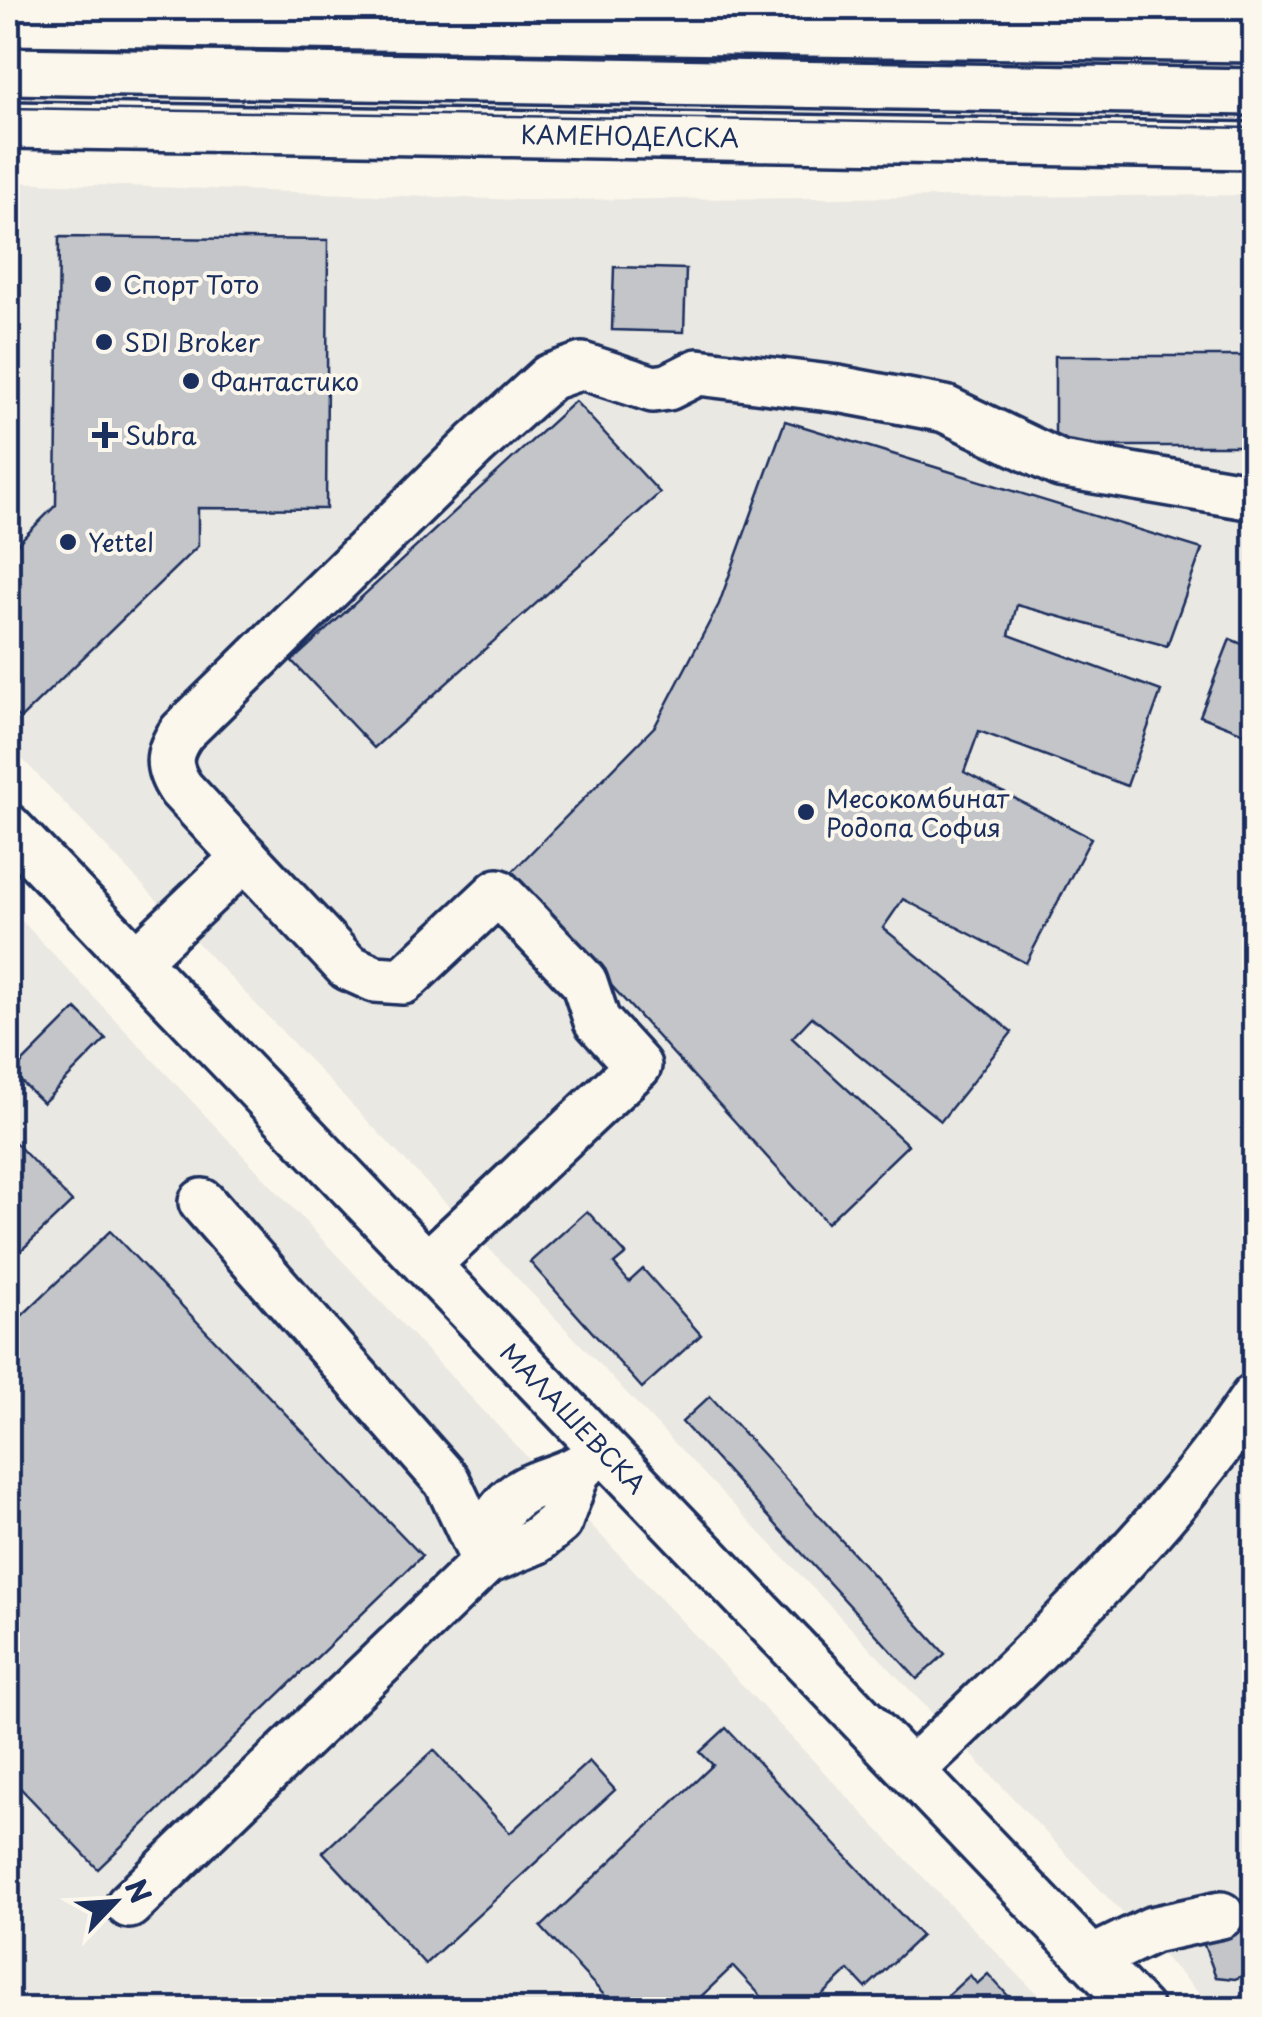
<svg xmlns="http://www.w3.org/2000/svg" width="1262" height="2017" font-family="'Playpen Sans',sans-serif">
  <style>
    .built { fill: #eae8e2 }
    .building { fill: #c3c5c9; stroke: #1b2f5e; stroke-width: 2.5 }
    .lines { fill: none; stroke-linecap: round; stroke-linejoin: round }
    .minor-casing { stroke: #1b2f5e; stroke-width: 52 }
    .minor { stroke: #fbf7ec; stroke-width: 45 }
    .tram { stroke: #1b2f5e; stroke-width: 2.5 }
    .poi-dot { fill: #1b2f5e; stroke: #fbf7ec; stroke-width: 4 }
    .labels { text-anchor: middle; dominant-baseline: central; stroke-width: 8; stroke-linejoin: round; paint-order: stroke }
    .street-label { font-size: 25px; fill: #1b2f5e; stroke: #fbf7ec }
    .poi-label { font-size: 25px; fill: #1b2f5e; stroke: #fbf7ec; text-anchor: start }
  </style>
  <rect width="100%" height="100%" fill="#fbf7ec"/>
  <filter id="ink" filterUnits="userSpaceOnUse"><feTurbulence type="fractalNoise" baseFrequency=".01" numOctaves="2"/><feDisplacementMap in="SourceGraphic" scale="20" xChannelSelector="R" yChannelSelector="G"/><feConvolveMatrix kernelMatrix="1 2 1 2 8 2 1 2 1" color-interpolation-filters="sRGB"/></filter>
  <g filter="url(#ink)">
    <g class="built">
      <path d="M8,182l514,18 732,-5v1814h-40l-1206,-1265z"/>
      <path d="M8,906l930,987 114,116h-1034l-10,-12z"/>
    </g>
    <g class="building">
      <path d="M59,237l269,3 -2,269 -128,-1v38l-178,173 -12,-12v-154l48,-48z"/>
      <path d="M614,267l72,2 -2,63 -72,-2z"/>
      <rect x="1055" y="356" width="199" height="90"/>
      <path d="M575,401l85,92 -286,255 -82,-87z"/>
      <path d="M785,421l417,128 -35,97 -150,-41 -8,30 152,56 -34,95 -148,-55 -15,41 127,66 -65,125 -123,-64 -20,29 129,104 -71,89 -129,-104 -20,21 116,107 -81,78 -317,-349 145,-148 64,-122z"/>
      <path d="M1230,639l24,10v88l-54,-21z"/>
      <path d="M76,1009l30,30 -63,64 -31,-30z"/>
      <path d="M9,1136l63,66 -64,61v-126z"/>
      <path d="M587,1211l39,43 -12,10 15,18 14,-13 58,66 -59,53 -112,-126z"/>
      <path d="M110,1231l312,325 -324,313 -90,-94v-446z"/>
      <path d="M710,1396l235,258 -28,25 -235,-257z"/>
      <path d="M726,1728l195,208 -55,52 -17,-18 -42,40h-33l-41,-44 -46,44h-69l-77,-83 172,-162 -13,-13z"/>
      <path d="M434,1750l76,83 79,-72 26,29 -190,174 -102,-112z"/>
      <path d="M1254,1915v56l-19,8 -19,-2 -12,-32 10,-14z"/>
      <path d="M988,1974l33,36h-89l38,-35 7,9z"/>
    </g>
    <g class="lines">
      <defs>
        <g id="minor">
          <path d="M8,22l1246,17"/>
          <path d="M8,71l1246,21"/>
          <path id="s1" d="M8,125l1246,21"/>
          <path id="s2" d="M8,827l1132,1183"/>
          <path d="M136,961l109,-104"/>
          <path d="M202,1202l245,279 38,81"/>
          <path d="M427,1265l211,-199 -41,-45 -13,-39 -86,-90 -95,89 -28,-2 -27,-12 -167,-178c-15,-22 -14,-36 1,-57l294,-288 74,-67 32,-11 71,23 15,-2 30,-15 140,17 107,20 115,55 194,33"/>
          <path d="M485,1562c5,-16 7,-42 18,-54 24,-30 63,-26 90,-50"/>
          <path d="M911,1771c122,-117 249,-234 343,-374"/>
          <path d="M129,1905l356,-343 51,-21 23,-19 18,-50"/>
          <path d="M1092,1959l60,-29 69,-15"/>
        </g>
      </defs>
      <use href="#minor" class="minor-casing"/>
      <use href="#minor" class="minor"/>
      <path class="tram" d="M8,108l1246,20"/>
    </g>
  </g>
  <g class="poi-dot">
    <circle cx="103" cy="284" r="10"/>
    <circle cx="104" cy="342" r="10"/>
    <circle cx="191" cy="381" r="10"/>
    <path d="M100 420h10v10h10v10h-10v10h-10v-10h-10v-10h10z"/>
    <circle cx="68" cy="542" r="10"/>
    <circle cx="806" cy="812" r="10"/>
  </g>
  <g class="labels">
    <g class="street-label">
      <text stroke="none"><textPath href="#s1" startOffset="622">КАМЕНОДЕЛСКА</textPath></text>
      <text stroke="none"><textPath href="#s2" startOffset="818">МАЛАШЕВСКА</textPath></text>
    </g>
    <g class="poi-label">
      <text x="123" y="284">Спорт Тото</text>
      <text x="124" y="342">SDI Broker</text>
      <text x="211" y="381">Фантастико</text>
      <text x="125" y="435">Subra</text>
      <text x="88" y="542">Yettel</text>
      <text x="826" y="798">Месокомбинат<tspan x="826" dy="29">Родопа София</tspan></text>
    </g>
  </g>
  <rect width="1262" height="2017" fill="none" stroke="#fbf7ec" stroke-width="40"/>
  <rect x="20" y="20" width="1222" height="1977" fill="none" stroke="#1b2f5e" stroke-width="4" filter="url(#ink)"/>
  <g transform="translate(115 1902) rotate(65)" stroke="#fbf7ec" stroke-width="8" paint-order="stroke">
  <path d="M0-8L18 38L0 25L-18 38Z" fill="#1b2f5e"/>
  <text y="-15" font-size="28" font-weight="bold" text-anchor="middle" fill="#1b2f5e">N</text>
  </g>
</svg>
